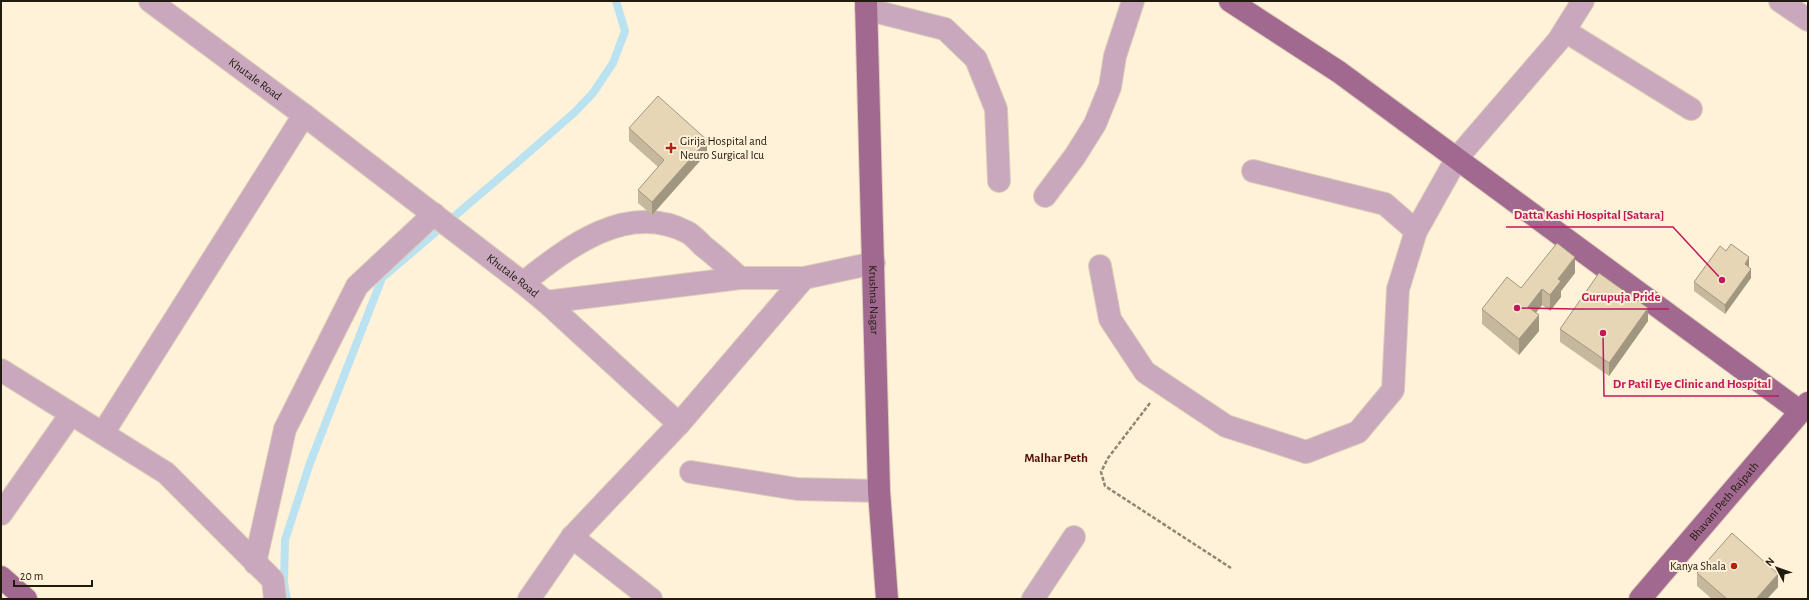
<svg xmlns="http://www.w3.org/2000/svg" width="1809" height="600" font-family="'Alegreya Sans',sans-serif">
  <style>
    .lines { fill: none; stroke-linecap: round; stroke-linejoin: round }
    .stream { stroke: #bae2f0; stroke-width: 8 }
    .minor-casing { stroke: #dbcfb8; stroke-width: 24 }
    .major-casing { stroke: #dbcfb8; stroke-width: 24 }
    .path { stroke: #908674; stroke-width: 2.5; stroke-dasharray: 4 2; stroke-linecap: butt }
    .minor { stroke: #c9a8be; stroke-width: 22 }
    .major { stroke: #a26990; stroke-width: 22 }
    .wall { fill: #c6b89d }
    .shaded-wall { fill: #a1967f }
    .building { fill: #e6d6b6; stroke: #a1967f }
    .poi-dot { fill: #b1230f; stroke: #fff2d8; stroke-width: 1.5 }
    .labels { text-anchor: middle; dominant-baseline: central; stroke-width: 4; stroke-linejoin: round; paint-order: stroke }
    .street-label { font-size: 12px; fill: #201a0f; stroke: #fff2d8 }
    .poi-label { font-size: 12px; fill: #201a0f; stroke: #fff2d8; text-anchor: start }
    .neighbourhood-label { font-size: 13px; font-weight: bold; fill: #541008; stroke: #fff2d8 }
    .leader { fill: none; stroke: #c2185b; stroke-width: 1.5 }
    .callout-dot { fill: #c2185b; stroke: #fff2d8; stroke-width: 1.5 }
    .callout-label { font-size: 13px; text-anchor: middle; font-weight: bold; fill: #c2185b; stroke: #fff2d8; stroke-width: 4; stroke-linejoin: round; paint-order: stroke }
  </style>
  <rect width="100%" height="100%" fill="#fff2d8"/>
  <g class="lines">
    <path class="stream" d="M287,599l-3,-16 1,-43 25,-77 72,-185 137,-117 56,-49 18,-19 20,-30 12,-32 -9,-30"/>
    <defs>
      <g id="minor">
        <path id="s1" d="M150,1l154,114 219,168 23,19 133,122 -107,113 -43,62"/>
        <path d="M1780,1l28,19"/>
        <path d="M866,9l79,20 31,30 20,50 3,72"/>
        <path d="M1565,31l126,78"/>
        <path d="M1253,171l132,33 31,27"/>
        <path d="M1045,196l30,-40 20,-32 15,-37 5,-31 18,-55"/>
        <path d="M1100,266l10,53 35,53 81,54 80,26 52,-20 35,-42 5,-101 18,-58 41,-73 101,-117 25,-40"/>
        <path d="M523,283c45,-36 104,-82 164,-51 6,3 11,9 16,14 13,10 25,21 37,32"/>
        <path d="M546,302l194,-24h64"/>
        <path d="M1,370l165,103 107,107 2,19"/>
        <path d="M679,424l125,-146 70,-15"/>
        <path d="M103,433l201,-318"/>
        <path d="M691,472l106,17 82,2"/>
        <path d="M1,514l70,-100"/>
        <path d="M572,537l79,62"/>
        <path d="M255,563l30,-134 72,-143 77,-72"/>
        <path d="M1033,599l41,-62"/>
      </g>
      <g id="major">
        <path id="s2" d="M866,1l13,490 8,108"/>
        <path d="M1230,1l109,71 462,340"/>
        <path d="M1,577l25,22"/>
        <path id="s3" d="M1640,599l168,-196"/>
      </g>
    </defs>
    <use href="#minor" class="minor-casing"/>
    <use href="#major" class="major-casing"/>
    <path class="path" d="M1150,403l-42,55 -7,14 4,14 126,82"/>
    <use href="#minor" class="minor"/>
    <use href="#major" class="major"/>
  </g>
  <g class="wall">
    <path d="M629,128l78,25 -55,62 -14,-12v-13l20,-23 -29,-26z"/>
    <path d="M1726,251l23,16 2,11 -26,36 -31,-23v-9z"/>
    <path d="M1575,273l-14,18v6l-11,14 -8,-6 -6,8 3,18 -20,24 -37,-31v-15l39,-21z"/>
    <path d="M1648,321l-39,55 -49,-34v-13z"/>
    <path d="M1697,573l81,14 -11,12h-55l-15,-13z"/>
  </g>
  <g class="shaded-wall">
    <path d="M707,140v13l-55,62v-13z"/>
    <path d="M1575,257v16l-14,18v6l-11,14v-16l8,-16z"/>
    <path d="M1749,257v10l-4,6v-9z"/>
    <path d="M1751,269v9l-26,36v-9z"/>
    <path d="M1542,289v16l-14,17v-15z"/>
    <path d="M1648,308v13l-39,55v-13z"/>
    <path d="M1539,315v16l-20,24v-16z"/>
    <path d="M1778,574v13l-11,12h-11z"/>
  </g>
  <g class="building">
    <path d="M658,96l49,44 -55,62 -14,-12 26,-30 -35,-32z"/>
    <path d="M1557,243l18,14 -17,22 3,2 -11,14 -8,-6 -14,18 11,8 -20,24 -37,-30 25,-32 14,11z"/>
    <path d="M1731,244l18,13 -4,7 6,5 -26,36 -31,-23 26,-36 6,5z"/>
    <path d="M1599,273l49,35 -39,55 -49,-34z"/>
    <path d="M1732,533l46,41 -22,25h-29l-30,-26z"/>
  </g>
  <g class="poi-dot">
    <path d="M669 142h4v4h4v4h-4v4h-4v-4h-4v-4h4z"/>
    <circle cx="1734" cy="566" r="4"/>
  </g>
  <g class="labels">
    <g class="street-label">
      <text stroke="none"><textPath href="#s1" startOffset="131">Khutale Road</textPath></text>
      <text stroke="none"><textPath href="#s1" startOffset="455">Khutale Road</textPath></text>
      <text stroke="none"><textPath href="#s2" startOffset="299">Krushna Nagar</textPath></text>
      <text stroke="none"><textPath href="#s3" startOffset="129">Bhavani Peth Rajpath</textPath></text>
    </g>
    <g class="poi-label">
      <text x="680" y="141">Girija Hospital and<tspan x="680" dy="14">Neuro Surgical Icu</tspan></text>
      <text x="1726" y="566" text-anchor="end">Kanya Shala</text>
    </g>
    <g class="neighbourhood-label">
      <text x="1056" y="458">Malhar Peth</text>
    </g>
  </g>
  <path class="leader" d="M1722 280L1673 227H1506M1517 308L1574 309H1669M1603 333L1604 396H1779"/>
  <g class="callout-dot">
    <circle cx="1722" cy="280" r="4"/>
    <circle cx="1517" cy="308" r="4"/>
    <circle cx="1603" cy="333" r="4"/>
  </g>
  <g class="callout-label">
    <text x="1589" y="219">Datta Kashi Hospital [Satara]</text>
    <text x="1621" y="301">Gurupuja Pride</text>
    <text x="1692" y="388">Dr Patil Eye Clinic and Hospital</text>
  </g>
  <rect width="1809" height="600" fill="none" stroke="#201a0f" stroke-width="4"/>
  <g transform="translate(1777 568) rotate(311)" stroke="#fff2d8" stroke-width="3" paint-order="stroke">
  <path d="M0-3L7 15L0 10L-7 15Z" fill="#201a0f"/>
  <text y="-6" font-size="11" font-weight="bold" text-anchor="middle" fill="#201a0f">N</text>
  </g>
  <path d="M14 580v6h78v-6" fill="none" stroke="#201a0f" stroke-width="2"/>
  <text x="20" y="580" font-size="12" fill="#201a0f" stroke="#fff2d8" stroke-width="3" paint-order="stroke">20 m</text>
</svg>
